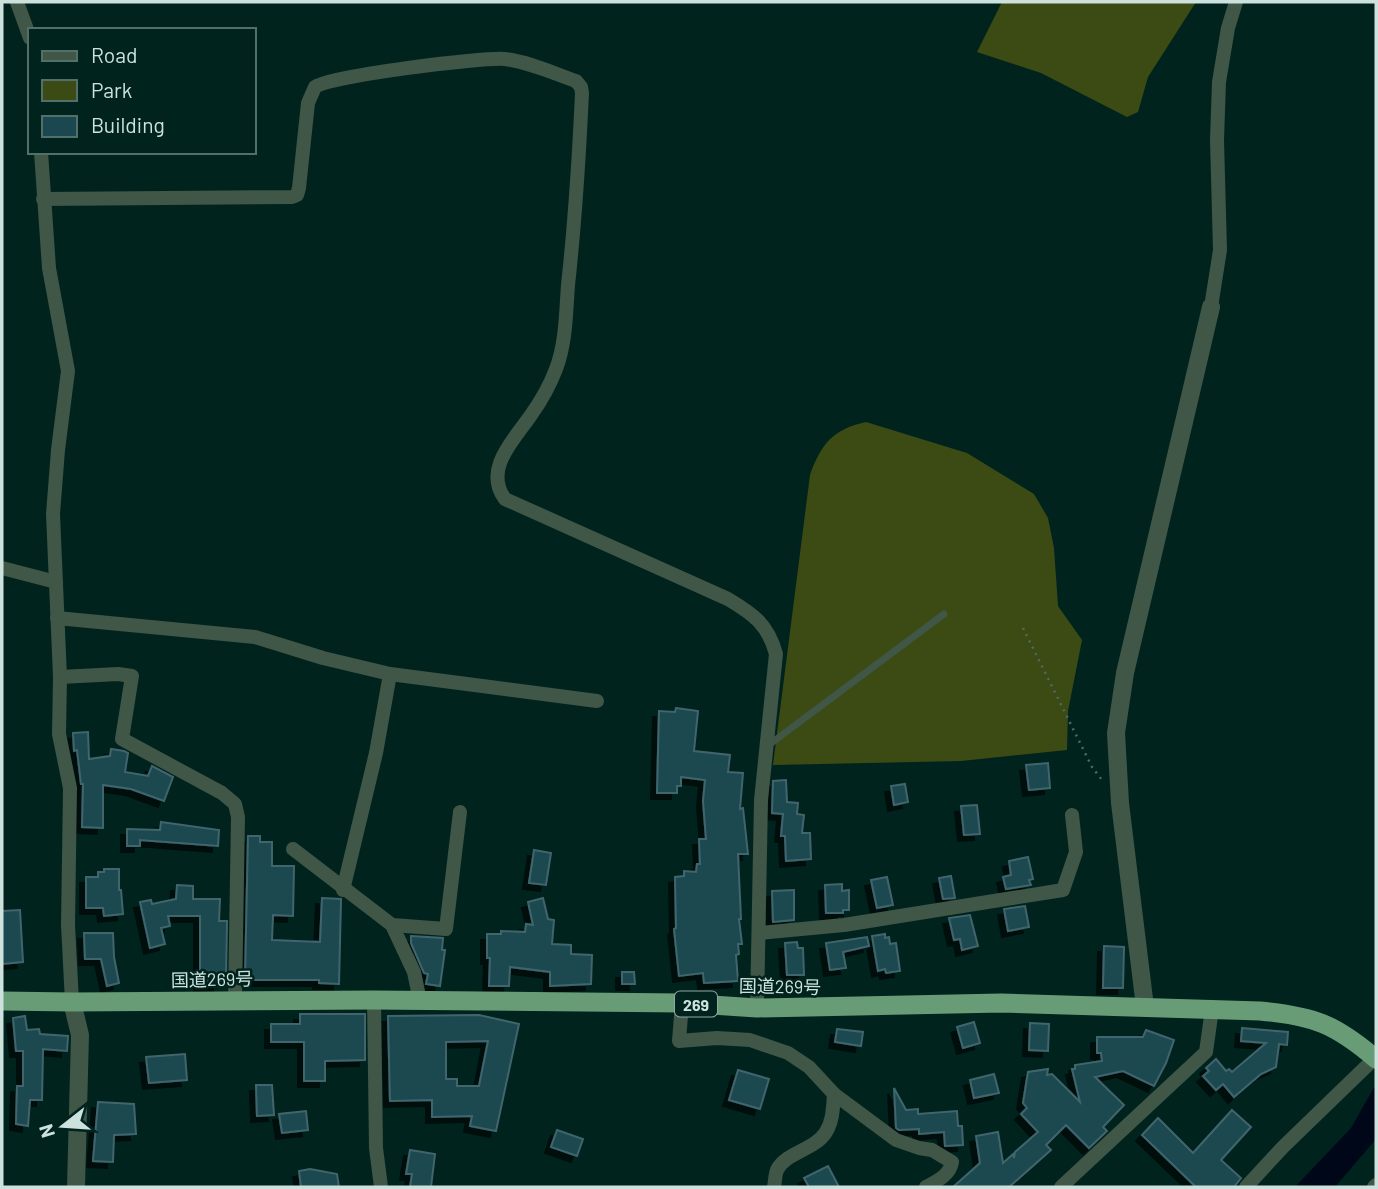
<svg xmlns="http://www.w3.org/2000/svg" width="1378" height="1189" font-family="Barlow,'Noto Sans JP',sans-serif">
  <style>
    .green { fill: #3b4b13 }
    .water { fill: #000718 }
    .building { fill: #1b4850; stroke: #41656d; stroke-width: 2; fill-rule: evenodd; filter: url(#shadow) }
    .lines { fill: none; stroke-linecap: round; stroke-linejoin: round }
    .path { stroke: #4d6b66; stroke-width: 2.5; stroke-dasharray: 2 5; stroke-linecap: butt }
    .service { stroke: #405646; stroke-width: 7 }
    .minor { stroke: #405646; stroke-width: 14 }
    .tertiary { stroke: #405646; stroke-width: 18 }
    .trunk { stroke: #679c77; stroke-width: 19 }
    .labels { text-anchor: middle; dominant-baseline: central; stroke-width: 5; stroke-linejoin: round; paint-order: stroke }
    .shield { fill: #00231e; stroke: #90a8a4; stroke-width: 2 }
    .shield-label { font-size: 16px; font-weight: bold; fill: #cde1dd }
    .street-label { font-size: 18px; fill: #cde1dd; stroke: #00231e }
  </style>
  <defs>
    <filter id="shadow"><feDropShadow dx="-6" dy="6" stdDeviation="0" flood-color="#0009"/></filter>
  </defs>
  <rect width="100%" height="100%" fill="#00231e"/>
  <g class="green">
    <path d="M1002,2h194l-48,75 -10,35 -11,5 -86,-44 -64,-21z"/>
    <path d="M866,422l101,31 67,41 14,24 6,30 4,58 24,34 -14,71 -1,39 -106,11 -188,4 37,-290c11,-31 23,-46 56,-53z"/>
  </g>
  <path class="water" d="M1376,1084v55l-41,48h-40l56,-59z"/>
  <g class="building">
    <path d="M676,708l22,3 -4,40 36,4 -2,17 15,1 -3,36 3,-1 5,46h-10l3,65h-2l3,25h-4l1,10 -3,1 2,26 -34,2 -1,-10 -24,3 -5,-47 2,-1 -1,-51 9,-1v-5l12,1 1,-8h3l-1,-25h7l-3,-38 2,-21 -24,-3v9h-4v7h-20l2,-82 16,1z"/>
    <path d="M88,732l1,27 21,-3 1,-7 13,2 4,2 -3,19 23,4 4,-10 21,11 -9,24 -33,-12 -28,-4v43l-21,-1 1,-43h-2l-4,-34 -3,1 -1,-18z"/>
    <path d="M1048,763l2,25 -21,2 -3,-25z"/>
    <path d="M786,780l1,22 11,1 -1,11 7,1 -2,18h8l1,26 -25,2 -1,-25h-4l2,-22 -11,-1 1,-32z"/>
    <path d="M905,784l3,18 -14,3 -3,-19z"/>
    <path d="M977,805l3,29 -16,1 -3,-29z"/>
    <path d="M161,822l58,8 -1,16 -78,-6v6h-13v-17l33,1z"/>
    <path d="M248,836h12v6h12v24h22l-1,50 -20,-1 -1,25 48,2 2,-44 19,1 -2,85 -20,-1v-3h-74z"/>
    <path d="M534,850l17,3 -5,32 -17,-2z"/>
    <path d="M1028,857l5,22 -4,1 2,5 -25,4 -3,-12 8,-2 -2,-14z"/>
    <path d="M104,869h15v21h2l2,24 -19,2 -1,-8h-17v-31h12v-5h6z"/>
    <path d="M951,876l4,22 -12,1 -4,-21z"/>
    <path d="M887,877l6,28 -16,3 -6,-28z"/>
    <path d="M842,884v7l7,-1v20h-6v3h-17l-1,-28z"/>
    <path d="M177,885l16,1v13h27l-1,22h8l-1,57 -7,-1v9h-19v-70h-32l2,10 -9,2 4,16 -15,4 -10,-46 11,-2 1,4 24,-5z"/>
    <path d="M794,890v30l-21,2 -1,-31z"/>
    <path d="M543,898l5,21 6,1 -2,24 19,1v9l21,1 -1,29 -41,2v-14l-40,-5 -1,19h-20l1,-28h-3v-24h14v-3l24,1 1,-8 7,1 -5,-23z"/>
    <path d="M1025,906l4,21 -21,4 -4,-22z"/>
    <path d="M20,910l3,52 -21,2v-53z"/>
    <path d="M970,915l8,31 -16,4 -2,-11 -6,1 -5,-22z"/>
    <path d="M84,933h29l1,24 5,26 -12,3 -6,-27h-16z"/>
    <path d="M885,934v4l4,-1 1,7 6,-1 4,28 -14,2 -1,-4 -7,2 -6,-35z"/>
    <path d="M411,936l32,2 -1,12h3l-5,36 -14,-2 2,-10 -4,-1 -13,-30z"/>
    <path d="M867,937l2,9 -26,6 3,16 -16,2 -4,-27z"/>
    <path d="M797,942l1,6h5l1,27h-17l-2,-32z"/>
    <path d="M1104,946l20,1 -1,41h-20z"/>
    <path d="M622,972h12l1,12h-13z"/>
    <path d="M300,1014h65v46l-40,1v20h-21v-39h-33v-18h29z"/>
    <path d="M479,1015l40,9 -23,107 -26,-5 2,-10 -40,1v-17l-42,1 -2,-85zM488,1041l-9,45h-22v-7h-11v-37z"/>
    <path d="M25,1016l2,14 12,-1 1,5 28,2 -1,15 -24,-2 -1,51h-12l-2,26 -12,-2 1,-38h6v-35h-7l-3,-33z"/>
    <path d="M974,1022l6,21 -17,5 -6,-21z"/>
    <path d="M1030,1023l19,1 -1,27 -19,-1z"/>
    <path d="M1242,1028l46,4 -1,13 -8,-1 -3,23 -15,7 -27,23 -11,-13 -7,6 -13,-14 6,-5 -3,-3 10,-9 10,12 3,-2 3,3 34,-29 -25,-2z"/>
    <path d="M837,1029l26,3 -2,14 -26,-4z"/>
    <path d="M1146,1030l28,10 -8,23 -12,23 -31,-15 -28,6 29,28 -21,22 4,4 -18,17 -23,-23 -20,20 5,5 -42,37h-56l27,-24 -4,-27 22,-4 5,31 10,-9 1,4 1,-6 23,-20 -17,-18 6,-6 -4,-5 5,-31 20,-3 -1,6 5,-1 28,28 -8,-33h3v-4l27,-4 -1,-8h-4v-16h46z"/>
    <path d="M185,1054l2,26 -38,3 -3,-26z"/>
    <path d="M738,1070l31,9 -9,30 -31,-9z"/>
    <path d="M994,1074l5,19 -25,5 -4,-18z"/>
    <path d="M256,1085h16l2,30 -17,1z"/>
    <path d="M894,1088l12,22 12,-1v5l39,-3 1,15h4l1,19 -18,1 -1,-14 -25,2v-5l-20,1 -3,-2z"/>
    <path d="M98,1102l36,2 2,30 -22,1 -1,27 -20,-1z"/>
    <path d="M1232,1110l19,17 -30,33 20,18 -7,9h-38l-54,-52 16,-17 35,35z"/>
    <path d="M306,1111l2,19 -26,3 -3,-19z"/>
    <path d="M557,1130l26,9 -6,17 -26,-9z"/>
    <path d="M410,1150l25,4 -4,33h-21l2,-13h-6z"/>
    <path d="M828,1166l11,21h-30l-5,-9z"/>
    <path d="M310,1169l27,5 2,13h-38l-2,-16z"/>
  </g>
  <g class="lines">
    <path class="path" d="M1023,628l69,139 10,13"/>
    <path class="service" d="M766,747l178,-133"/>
    <g class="minor">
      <path d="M17,2l13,36"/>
      <path d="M41,152l8,116 19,103 -10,79 -5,64 7,163 -1,57 11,54 -2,137 4,77"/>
      <path d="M43,199l249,-2 5,-2 2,-7 9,-85 7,-16c14,-11 167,-30 190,-28 24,3 48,14 71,22l5,6 1,6c-3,65 -7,128 -14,192 -2,27 -2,58 -12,84 -6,16 -15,32 -25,46 -17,25 -48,54 -26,84l223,100c25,15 40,25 48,55l-15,146 -4,208"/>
      <path d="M1211,307l9,-57 -3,-110 2,-58 9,-54 8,-26"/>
      <path d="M2,568l54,14"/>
      <path d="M57,618l198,19 68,21 67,16 207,27"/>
      <path d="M60,677l58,-3 14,2 -10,63 100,54 13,11 3,13 -3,183"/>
      <path d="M293,849l99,76 22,47 6,29"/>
      <path d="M343,890l33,-137 14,-79"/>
      <path d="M392,925l54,4 14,-117"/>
      <path d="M759,933l85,-8 219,-35 13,-38 -4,-37"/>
      <path d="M374,1000l2,148 5,39"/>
      <path d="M682,1003l-3,38 38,-3 33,2 38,13 21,14 25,27 62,46 23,8 13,2 20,12c-2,13 -15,19 -26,25"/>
      <path d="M774,1187c1,-4 1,-12 3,-17 9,-18 38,-20 49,-38 7,-11 7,-25 8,-38"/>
      <path d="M1061,1187l145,-135 6,-43"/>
      <path d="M1246,1187l37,-40 92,-89"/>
      <path d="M1374,1187l2,-2"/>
    </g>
    <g class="tertiary">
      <path d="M72,1002l8,33 -4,152"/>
      <path d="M1145,1007l-25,-204 -4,-70 9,-60 86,-366"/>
    </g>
    <path class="trunk" d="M2,1001l70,1 302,-2 308,3 75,5 244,-5 259,8c54,5 75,13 116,48"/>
  </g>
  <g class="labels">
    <rect class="shield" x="675" y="991.5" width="42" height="25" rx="5"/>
    <g class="shield-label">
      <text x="696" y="1004">269</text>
    </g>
    <g class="street-label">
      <text transform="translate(212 979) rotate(-1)">国道269号</text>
      <text transform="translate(780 986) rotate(1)">国道269号</text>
    </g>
  </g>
  <rect width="1378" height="1189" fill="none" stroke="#cde1dd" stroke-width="7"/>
  <rect x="28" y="28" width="228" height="126" fill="#00231e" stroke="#526f6a" stroke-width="2"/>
  <rect x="42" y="51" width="35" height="10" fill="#405646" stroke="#526f6a" stroke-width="2"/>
  <text x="91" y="63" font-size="21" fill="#cde1dd">Road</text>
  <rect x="42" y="80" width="35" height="21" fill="#3b4b13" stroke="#526f6a" stroke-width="2"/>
  <text x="91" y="98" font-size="21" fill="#cde1dd">Park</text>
  <rect x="42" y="116" width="35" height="21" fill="#1b4850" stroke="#526f6a" stroke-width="2"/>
  <text x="91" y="133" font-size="21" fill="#cde1dd">Building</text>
  <g transform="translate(63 1126) rotate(253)" stroke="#00231e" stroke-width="5" paint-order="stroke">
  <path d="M0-5L12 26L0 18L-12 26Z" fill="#cde1dd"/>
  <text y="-10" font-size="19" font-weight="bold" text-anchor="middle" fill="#cde1dd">N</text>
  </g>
</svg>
